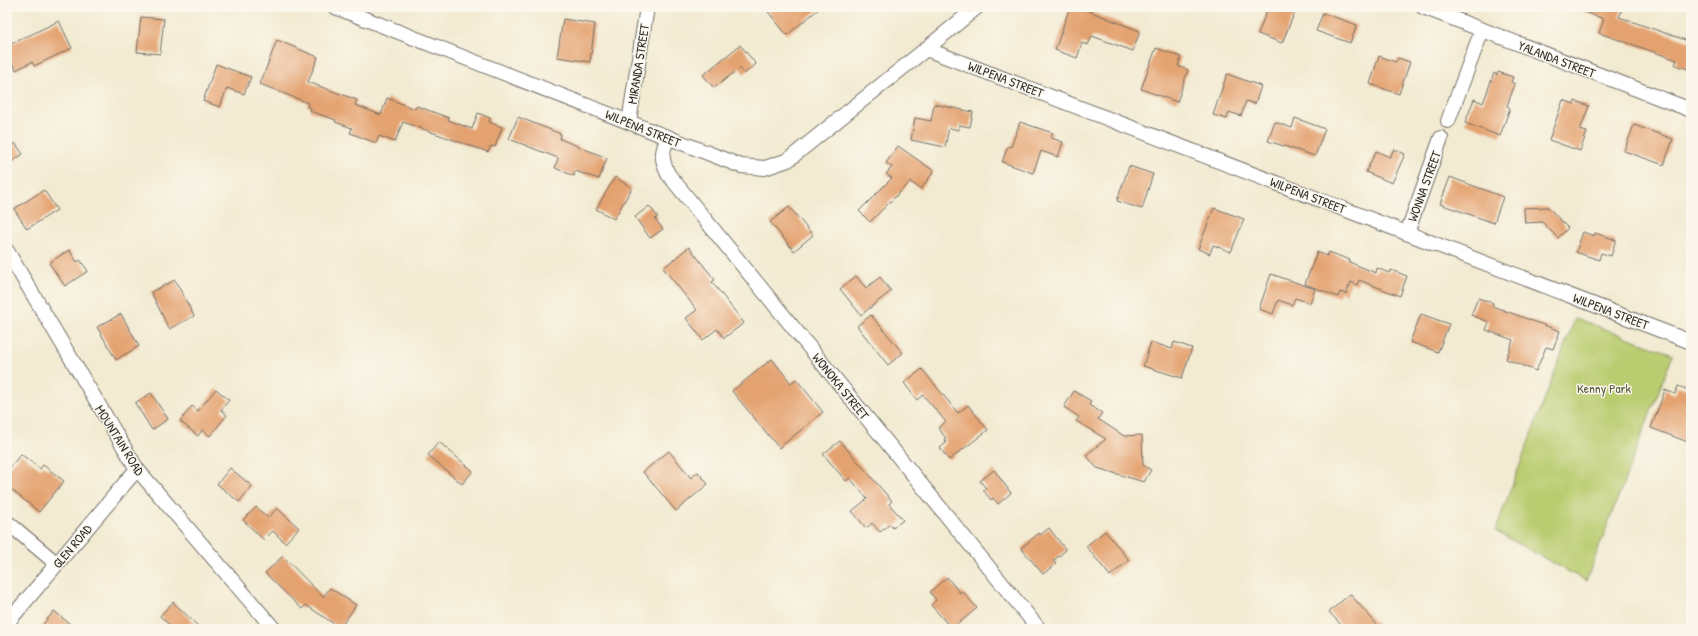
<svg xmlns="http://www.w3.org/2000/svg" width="1698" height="636" font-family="'Patrick Hand',sans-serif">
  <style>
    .green { fill: #bacc6f; stroke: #727c4d }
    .building { fill: #e4a270 }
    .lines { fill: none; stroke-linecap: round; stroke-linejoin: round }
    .street-casing { stroke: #716e65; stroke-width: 16 }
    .street { stroke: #fff; stroke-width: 14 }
    .labels { text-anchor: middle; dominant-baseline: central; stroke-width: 3; stroke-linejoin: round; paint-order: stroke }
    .street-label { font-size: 13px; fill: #2b2b2b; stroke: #fbf7ec }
    .park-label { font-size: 13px; fill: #565b3f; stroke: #fbf7ec }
  </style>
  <rect width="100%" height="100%" fill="#fbf7ec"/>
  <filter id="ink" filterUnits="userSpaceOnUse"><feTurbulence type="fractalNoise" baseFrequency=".025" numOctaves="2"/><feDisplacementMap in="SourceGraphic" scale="8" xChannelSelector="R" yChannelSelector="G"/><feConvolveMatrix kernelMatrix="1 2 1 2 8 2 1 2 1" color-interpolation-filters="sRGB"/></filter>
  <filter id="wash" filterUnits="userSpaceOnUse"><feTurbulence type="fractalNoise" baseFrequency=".012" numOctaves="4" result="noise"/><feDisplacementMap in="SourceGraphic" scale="16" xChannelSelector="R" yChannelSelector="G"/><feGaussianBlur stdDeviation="0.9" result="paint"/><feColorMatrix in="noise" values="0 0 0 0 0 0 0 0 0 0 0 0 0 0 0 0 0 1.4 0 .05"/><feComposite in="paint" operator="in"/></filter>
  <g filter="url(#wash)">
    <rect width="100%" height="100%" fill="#f2ead1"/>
    <path class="green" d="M1575,318l98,36 -87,227 -91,-50z"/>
    <g id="blocks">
      <g class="building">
        <path d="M764,7h57l-34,28z"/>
        <path d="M1070,7h18l-2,3 54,21 -7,20 -41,-15 -4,9 -6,-2 -5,15 -22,-8z"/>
        <path d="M1268,7h29l-15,36 -24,-9z"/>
        <path d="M1576,7h47l-4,10 72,25v28l-16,-5 2,-5 -78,-27 5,-14 -28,-10z"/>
        <path d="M1323,13l34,12 -7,18 -34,-12z"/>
        <path d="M141,17l23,2 -4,35 -23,-2z"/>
        <path d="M563,19l32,5 -5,38 -33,-5z"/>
        <path d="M59,21l13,27 -38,18 -2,-4 -16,8 -9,-18v-6z"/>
        <path d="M277,40l41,17 -10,25 49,18 -2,5 26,10 6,-17 28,11 2,-3 32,12 -1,2 24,9 6,-16 12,5 -1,4 13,5 -7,20 -4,-1 -3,6 -85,-30 -8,20 -16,-6 -3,7 -26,-10 2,-5 -17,-6 1,-2 -26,-9 1,-3 -4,-2 1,-3 -48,-19z"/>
        <path d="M740,45l16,19 -12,10 -4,-6 -26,20 -11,-13z"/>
        <path d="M1156,48l25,9 -3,9 10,4 -11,32 -36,-13z"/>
        <path d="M1379,56l17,6 2,-4 12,4 -11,32 -29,-10z"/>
        <path d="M216,64l35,13 -7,17 -17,-6 -7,19 -17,-6z"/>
        <path d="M1498,72l15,5 -2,5 4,2 -8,22 3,2 -10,28 -35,-13 9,-24 9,4 11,-30 3,2z"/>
        <path d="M1227,74l34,12 -6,18 -9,-3 -5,15 -12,-4 -2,7 -14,-4z"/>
        <path d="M1563,100l11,4 1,-3 14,5 -9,24 7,2 -7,19 -31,-11z"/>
        <path d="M934,104l39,8 -3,15 -11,-2v5l-10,-2 -4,19 -34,-7 4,-22 16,3z"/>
        <path d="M518,117l43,17 -1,5 47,19 -8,21 -24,-8 -1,5 -19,-8 3,-10 -49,-19z"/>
        <path d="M1295,118l30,11 -10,27 -47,-15 7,-19 17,6z"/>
        <path d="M1020,122l33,11 -2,5 12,4 -5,15 -17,-6 -8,22 -31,-11 6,-16 3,1z"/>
        <path d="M1634,125l39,14 -9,26 -40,-14z"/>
        <path d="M15,143l8,11 -16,11v-16z"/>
        <path d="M898,146l36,25 -13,18 -11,-7 -40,40 -11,-11 33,-33 -6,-4 6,-7 -6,-4z"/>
        <path d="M1394,149l11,5 -13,29 -26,-11 10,-21 14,6z"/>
        <path d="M1129,166l24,8 -11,35 -25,-8z"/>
        <path d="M615,177l17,11 -18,31 -18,-10z"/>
        <path d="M1450,177l53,20 -9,26 -54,-19z"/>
        <path d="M44,190l13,20 -30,19 -13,-20z"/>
        <path d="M649,206l9,11 -3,2 8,10 -13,9 -15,-21z"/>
        <path d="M789,207l24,28 -19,16 -24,-29z"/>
        <path d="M1548,207l20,21 -10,10 -16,-16 -17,1 -1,-15z"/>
        <path d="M1214,208l30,11 -13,33 -18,-7 -3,9 -12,-5z"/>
        <path d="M1583,232l11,4 1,-3 21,7 -5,16 -10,-3 -2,7 -23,-8z"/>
        <path d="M689,247l26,33 -3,2 32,41 -20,15 -7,-9 -14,11 -17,-22 11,-8 -34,-42z"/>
        <path d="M69,250l8,12 3,-2 8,11 -23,15 -16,-23z"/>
        <path d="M1317,252l10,4 2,-4 21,8 -1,2 27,11 1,-5 12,5 2,-3 16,6 -7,20 -41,-16 -2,5 -6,-3 -5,12 -6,-2 -2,5 -33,-13z"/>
        <path d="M1271,274l44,15 -5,14 -15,-5 -3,7 -14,-5 -5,14 -14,-5z"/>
        <path d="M856,276l10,12 14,-11 11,14 -30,24 -21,-26z"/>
        <path d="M175,280l19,36 -25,13 -18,-37z"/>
        <path d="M1478,298l15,5 -1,3 68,25 -7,18 -7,-2 -10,24 -30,-12 7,-19 -27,-10 3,-8 -18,-7z"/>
        <path d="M121,314l18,32 -23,14 -19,-33z"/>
        <path d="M1421,314l28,10 -11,28 -28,-10z"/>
        <path d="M871,315l32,38 -15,12 -31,-39z"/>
        <path d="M1151,342l21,7 2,-7 18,6 -10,30 -39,-12z"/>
        <path d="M772,359l19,24 5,-4 27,33 -44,36 -47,-57z"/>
        <path d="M922,369l36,44 10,-8 20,25 -39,30 -9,-12 6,-5 -2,-4 2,-1 -8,-10 8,-6 -23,-27 -6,5 -13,-17z"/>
        <path d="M1678,386l11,4 -2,8 4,1v35l-3,8 -37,-14 14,-38 10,4z"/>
        <path d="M216,389l13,11 -8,10 6,5 -17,21 -8,-6 -4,6 -18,-15 12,-15 6,5z"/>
        <path d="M1074,391l17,10 -2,4 13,8 -4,6 26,17 18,-1 1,30 8,5 -7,12 -47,-14 -11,-13 20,-16 -30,-18 3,-4 -15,-10z"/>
        <path d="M151,393l17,26 -16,11 -17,-27z"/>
        <path d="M840,441l52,60 -3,3 14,16 -10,8 -3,-4 -10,8 -8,-9 -6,5 -14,-17 15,-12 -17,-21 -4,3 -23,-27z"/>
        <path d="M439,442l34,29 -11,13 -34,-29z"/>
        <path d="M669,451l22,27 7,-6 10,12 -32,27 -33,-39z"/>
        <path d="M21,454l19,15 3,-4 21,16 -25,31 -32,-26v-15z"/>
        <path d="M230,468l22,18 -13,16 -22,-18z"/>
        <path d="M994,470l17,23 -13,11 -5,-6 -2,2 -8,-10 3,-2 -6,-7z"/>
        <path d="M256,507l12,11 9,-10 22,20 -14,15 -12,-12 -9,9 -21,-20z"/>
        <path d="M1049,528l17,22 -13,11 3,3 -13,10 -22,-26 18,-15 1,2z"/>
        <path d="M1105,531l24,29 -19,16 -24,-30z"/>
        <path d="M283,556l40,41 7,-9 26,17 -16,23 -34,-23 -4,4 -37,-36z"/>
        <path d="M947,577l13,16 2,-2 15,17 -25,21 -21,-24 5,-5 -6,-8z"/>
        <path d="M1350,594l31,35h-36l-16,-17z"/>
        <path d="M173,602l28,27h-28l-13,-13z"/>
        <path d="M54,611l22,18h-37z"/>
      </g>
    </g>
  </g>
  <g filter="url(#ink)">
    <use href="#blocks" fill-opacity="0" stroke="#716e65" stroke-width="1"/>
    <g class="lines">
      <defs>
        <g id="street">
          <path d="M335,7l406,159 24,2 23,-8 138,-111 765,293"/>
          <path d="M1423,7l268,103"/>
          <path d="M926,49l51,-42"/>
          <path d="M1448,121l34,-91"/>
          <path d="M629,122l18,-115"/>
          <path d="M668,137c-7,17 -7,21 0,37l371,455"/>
          <path d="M1407,233l34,-95"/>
          <path d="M7,251l130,218 137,160"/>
          <path d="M7,522l50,42"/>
          <path d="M7,623l130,-154"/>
        </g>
      </defs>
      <use href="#street" class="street-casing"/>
      <use href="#street" class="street"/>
    </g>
  </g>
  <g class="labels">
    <g class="street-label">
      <text transform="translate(1557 59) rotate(21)">YALANDA STREET</text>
      <text transform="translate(638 64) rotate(-81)">MIRANDA STREET</text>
      <text transform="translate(1006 79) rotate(21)">WILPENA STREET</text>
      <text transform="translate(643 128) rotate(22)">WILPENA STREET</text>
      <text transform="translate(1424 186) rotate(-70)">WONNA STREET</text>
      <text transform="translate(1308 195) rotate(21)">WILPENA STREET</text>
      <text transform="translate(1611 311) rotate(21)">WILPENA STREET</text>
      <text transform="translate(841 386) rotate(51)">WONOKA STREET</text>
      <text transform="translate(120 440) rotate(58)">MOUNTAIN ROAD</text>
      <text transform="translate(72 546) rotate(-50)">GLEN ROAD</text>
    </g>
    <g class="park-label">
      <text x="1604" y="388">Kenny Park</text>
    </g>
  </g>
  <rect width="1698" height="636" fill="none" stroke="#fbf7ec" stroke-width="24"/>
</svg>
